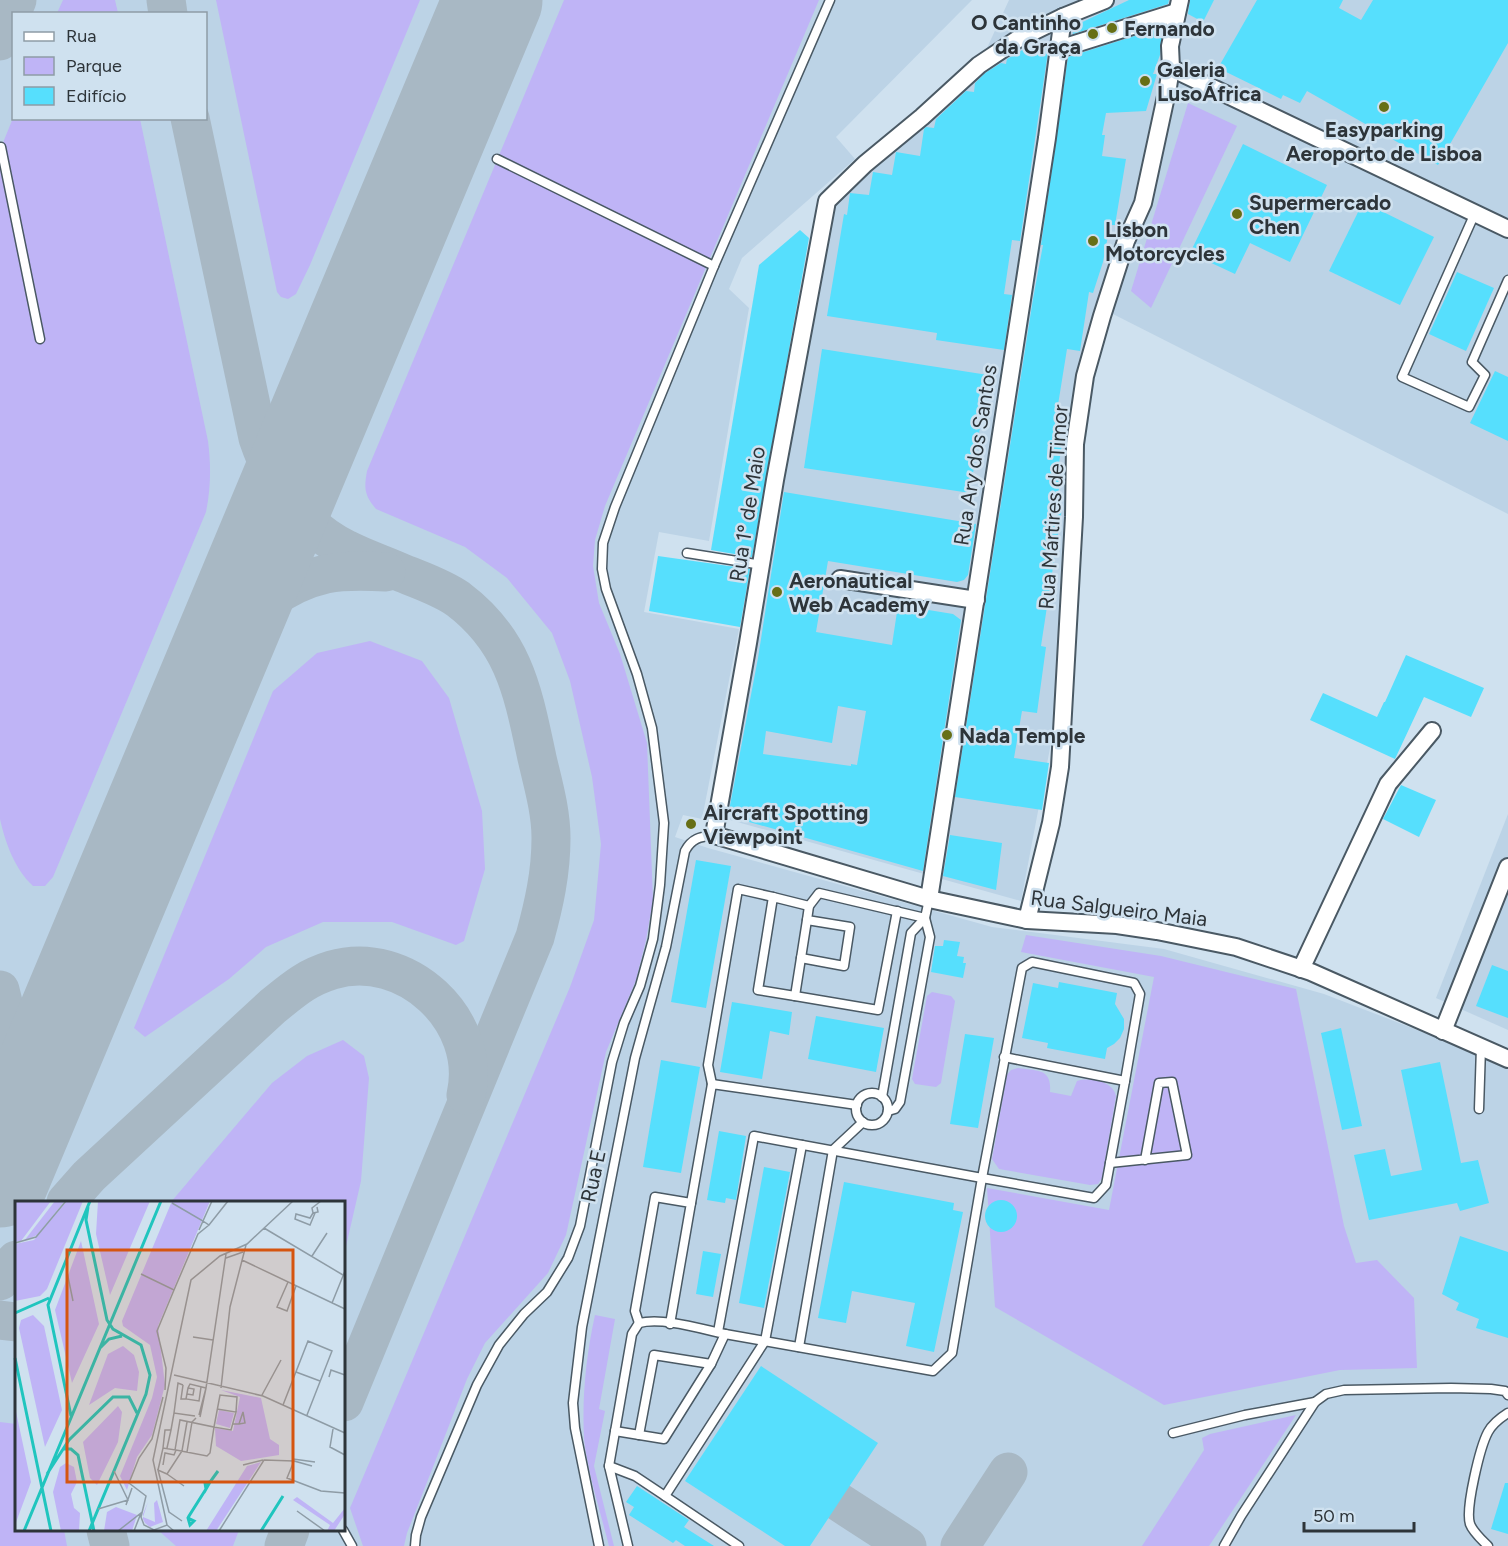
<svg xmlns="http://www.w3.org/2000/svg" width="1508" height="1546" font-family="Figtree,sans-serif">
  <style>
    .built { fill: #bcd3e6; fill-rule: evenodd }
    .green { fill: #bfb4f6 }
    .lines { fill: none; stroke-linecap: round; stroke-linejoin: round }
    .taxiway { stroke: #a8b8c4; stroke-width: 39 }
    .runway { stroke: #a8b8c4; stroke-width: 99 }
    .building { fill: #56dffd; fill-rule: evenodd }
    .lane-casing { stroke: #4a5964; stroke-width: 11 }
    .street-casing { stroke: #4a5964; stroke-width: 20 }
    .lane { stroke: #fff; stroke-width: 8 }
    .street { stroke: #fff; stroke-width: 16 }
    .poi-dot { fill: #676f16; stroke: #cfe1ef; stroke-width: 2 }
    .labels { text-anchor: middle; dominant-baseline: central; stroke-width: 5; stroke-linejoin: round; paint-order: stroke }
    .poi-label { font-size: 21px; font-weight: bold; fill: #2d3439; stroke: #cfe1ef; text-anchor: start }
    .street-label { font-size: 21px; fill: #2d3439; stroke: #cfe1ef }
    .inset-river { fill: none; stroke: #20c5be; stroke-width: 3 }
    .inset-road { fill: none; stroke: #8e9ca6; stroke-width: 1.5 }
    .view { fill: #d55510; fill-opacity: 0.15; stroke: #d55510; stroke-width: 3 }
    .inset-edge { fill: none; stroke: #2d3439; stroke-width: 3 }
  </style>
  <rect width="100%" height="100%" fill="#cfe1ef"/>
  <g class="built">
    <path d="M0,0h972l-136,137 19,22 -113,99 -13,31 20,19 -40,233 -50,-9 -15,80 95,17 -37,190 -19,-4 -8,22 33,11 284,79 172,22 160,45 184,71v481h-1508zM14,14h192v104h-192zM16,1202h328v328h-328z"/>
    <path d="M1009,0h499v514l-403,-204 -44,298 -4,103 -36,190 -298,-83 111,-611 142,-135z"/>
    <path d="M1508,814v216l-72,-32z"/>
  </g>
  <g class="green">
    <path d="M63,0h52l3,13h-61z"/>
    <path d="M216,0h204l-110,265 -14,29 -8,5 -7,-2 -4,-5z"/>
    <path d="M564,0h255l-214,506 -10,34 -2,26 6,37 21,51 27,89 6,157 -7,40 -10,40 -30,72 -40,183 -18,38 -63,70 -18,36 -36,93 -24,61 -3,13h-41l-13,-38 220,-521 24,-67 7,-76 -9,-67 -22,-96 -18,-48 -45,-55 -42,-31 -89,-38c-12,-14 -12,-21 -9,-38z"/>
    <path d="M1188,103l49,23 -86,182 -20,-17z"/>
    <path d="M13,118l127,1 68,322c3,24 3,46 -2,71l-153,365 -8,9h-12c-18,-16 -28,-44 -33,-67v-669z"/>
    <path d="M370,641l52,20 27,37 33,113 3,58 -21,72 -8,4 -64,-23h-69l-57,25 -37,32 -84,58 -11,-9 139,-337 44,-38z"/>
    <path d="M1026,935l135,21 135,33 48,237 12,37 21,-3 37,38 3,70 -77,2 -176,35 -169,-98 -8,-119 122,22 45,-233 -133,-25z"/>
    <path d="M932,992l19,4 4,5 -14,82 -5,4 -21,-3 -3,-5 15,-83z"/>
    <path d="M343,1040l21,16 5,22 -8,103 -17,74v-53h-173l101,-119 35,-27z"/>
    <path d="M1018,1068c19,3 34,0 32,24l21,4 6,-15c13,-4 36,0 39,15l-14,82 -4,6 -8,1 -91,-16 -7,-10 15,-84 4,-5z"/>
    <path d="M595,1315l20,4 -16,90 6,2 -11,55 20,80h-5c-8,-32 -22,-76 -25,-108 -2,-42 2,-82 11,-123z"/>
    <path d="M1296,1415l-87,131h-67l62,-96 -2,-12 8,-4z"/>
    <path d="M0,1422l16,2v106h48l3,16h-67z"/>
    <path d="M158,1530h81l-6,16h-57z"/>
  </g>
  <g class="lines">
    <g class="taxiway">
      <path d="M166,0l2,14"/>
      <path d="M0,41l17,-41"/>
      <path d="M190,118l68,320c16,47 42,89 88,111 17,9 36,15 54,23 19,8 41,15 58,27 57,43 65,94 79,159 6,26 14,53 14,80 0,35 -7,66 -16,99l-191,465"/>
      <path d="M220,651c25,-36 61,-67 106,-77 19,-4 40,-3 60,-2"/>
      <path d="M0,990l29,119"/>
      <path d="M66,1202l23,-26 184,-170c21,-17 33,-28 59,-36 73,-22 151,50 134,125"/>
      <path d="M0,1281l16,-21"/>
      <path d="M0,1320l16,2"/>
      <path d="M839,1502l68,44"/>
      <path d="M106,1530l4,16"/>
      <path d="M284,1546l6,-16"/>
      <path d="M960,1546l48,-74"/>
    </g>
    <path class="runway" d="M0,1178l493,-1178"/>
  </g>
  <g class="building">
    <path d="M1129,0h40l-1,4 -95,30 -1,-7z"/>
    <path d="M1190,0h24l-11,22 -15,-8z"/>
    <path d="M1257,0h86l-4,8 22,12 12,-20h135v43l-70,122 -131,-74 -7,12 -17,-8 -2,4 -63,-31z"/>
    <path d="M1163,27l-3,28 -7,19h4l-11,37 -40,2 -4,22h3l-3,21 24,3 -11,66h-5l-7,37 -10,31 -4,-1 -9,59 -13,-2 -15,93 10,2 -5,32h4l-5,31 6,1 -21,138 5,1 -9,66 -15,-2 -8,47 35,5 -7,47 -87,-13 78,-498 10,-54h-2l27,-188z"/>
    <path d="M1034,43l15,2 -29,196 -8,-1 -8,54 8,1 -8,55 -68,-10 1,-7 -110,-17 17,-102 3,1 3,-22 19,2 4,-23 19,3 4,-23 24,4 4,-27 2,-2 8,1 2,-9 30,-28 8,1 1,-9 10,-10 16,-10 5,1 1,-5z"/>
    <path d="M1243,144l84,41 -37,77 -40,-19 -15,31 -45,-21z"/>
    <path d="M1363,202l71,35 -34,68 -71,-34z"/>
    <path d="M800,230l9,8 -57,319 -41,-7 48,-285z"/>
    <path d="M1457,272l37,16 -28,63 -37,-17z"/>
    <path d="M822,349l166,26 -18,118 -166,-25z"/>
    <path d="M1495,371l13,6v64l-38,-18z"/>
    <path d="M784,492l192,32 -8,51 -4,5 -7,2 -129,-21 -12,71 76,13 6,-40 55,9 8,6 -38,251 -195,-55 30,-158zM838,706l28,5 -9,54 -6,-1v2l-88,-12 3,-23 66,12z"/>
    <path d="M658,556l92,13 -10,58 -91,-16z"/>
    <path d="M1406,655l78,33 -13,29 -47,-20 -29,62 -85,-39 13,-27 54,24 7,-15h1z"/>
    <path d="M1401,785l35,15 -17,37 -36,-18z"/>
    <path d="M950,835l52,8 -6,47 -53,-14z"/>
    <path d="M696,860l35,6 -25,142 -35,-6z"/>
    <path d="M944,940l16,2 -3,14 7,1 -1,6h3l-3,15 -32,-6 4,-26h8z"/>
    <path d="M1492,965l16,6v47l-32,-12z"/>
    <path d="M1059,982l58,11 -2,11 9,15v10l-4,9 -6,6 -7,4 -2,11 -58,-11 1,-5 -26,-5 11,-55 25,5z"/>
    <path d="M732,1002l60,10 -3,23 -19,-4 -8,48 -42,-7z"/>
    <path d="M816,1016l68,12 -8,44 -68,-13z"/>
    <path d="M1341,1028l21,98 -20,4 -21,-97z"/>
    <path d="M965,1034l29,4 -16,90 -28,-4z"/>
    <path d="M661,1060l39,7 -19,106 -38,-6z"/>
    <path d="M1440,1062l21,101 17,-3 11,43 -29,8 -3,-8 -88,17 -15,-65 31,-6 6,27 31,-6 -21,-100z"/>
    <path d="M719,1131l27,5 -10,64 -10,-2 -1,5 -18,-3z"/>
    <path d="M764,1167l26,5 -26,136 -25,-5z"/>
    <path d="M844,1182l110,21 -1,7 10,2 -29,140 -28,-6 9,-43 -63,-12 -6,32 -28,-5z"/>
    <circle cx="1001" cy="1216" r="16"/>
    <path d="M1460,1236l48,16v86l-32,-10 3,-9 -23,-9 3,-7 -17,-9z"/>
    <path d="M703,1251l18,3 -8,43 -17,-3z"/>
    <path d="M761,1366l117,77 -68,103h-25l-100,-65z"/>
    <path d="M1505,1483h3v51l-17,-5z"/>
    <path d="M637,1486l52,34 -5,7 30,19h-29l-9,-6 -3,3 -44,-28 5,-8 -8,-5z"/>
  </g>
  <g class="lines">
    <defs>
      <g id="lane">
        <path d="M1,147l39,192"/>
        <path d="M497,159l217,107 116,-266"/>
        <path d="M1475,213l-73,164 67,30 16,-32 -13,-13 36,-82"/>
        <path d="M687,553l75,12"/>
        <path d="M807,920l-12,76 83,14 19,-99"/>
        <path d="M801,958l43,8 6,-39 -43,-7 2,-14 10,-13 106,25 4,-19"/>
        <path d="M795,996l-37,-6 15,-93 36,9"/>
        <path d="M712,1084l-4,-19 30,-176 35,8"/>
        <circle cx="872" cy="1109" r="16"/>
        <path d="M882,1097l29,-164 14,-15 5,19 -30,165 -5,7 -7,2"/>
        <path d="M1479,1109l2,-62"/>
        <path d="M1110,1163l77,-8 -15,-73 -13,1 -14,77"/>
        <path d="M691,1203l21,-119 145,21"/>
        <path d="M639,1323l-4,-12 20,-114 36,6 -21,121"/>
        <path d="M718,1332l36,-196 228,42 40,-210 10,-6 102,21 6,11 -15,87"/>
        <path d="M725,1334l208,37 19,-18 30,-175 112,20 12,-13 19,-104 -121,-24"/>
        <path d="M799,1347l34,-197 30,-28"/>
        <path d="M615,1431l49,8 47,-75"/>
        <path d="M1173,1433l72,-18 70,-13"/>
        <path d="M609,1466l23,-132 7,-11c24,-6 62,6 86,11l-14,30 -57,-9 -15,80"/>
        <path d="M665,1496l74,50"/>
        <path d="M343,1530l9,16"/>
        <path d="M415,1546l1,-11 5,-18 56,-132 22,-40 25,-31 23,-22 21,-34 12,-32 32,-164 12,-39 16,-37 13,-47 7,-54 4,-62 -12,-95 -15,-54 -31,-85 -4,-20 1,-26 12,-36 99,-241"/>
        <path d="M599,1546l-24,-118 -2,-25 9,-76 53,-269 31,-111 19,-96c7,-13 15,-14 29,-16"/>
        <path d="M628,1546l-19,-80 26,10 30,20 100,-155 37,-196"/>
        <path d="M1224,1546l17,-30 74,-114 11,-8 18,-4 107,-2 40,1 14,2 3,4"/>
        <path d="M1488,1546c-6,-6 -15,-14 -18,-22 -5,-15 10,-77 18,-92 5,-9 12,-14 20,-19"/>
      </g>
      <g id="street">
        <path d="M1105,0l-42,17 -45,22 -39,26 -57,52 -57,47 -38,37 -52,279 -27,163 -34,192 215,64 98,21 90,5 40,6 79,16 75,25 197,87"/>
        <path d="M1059,49l118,-37"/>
        <path d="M1171,68l337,161"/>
        <path d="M840,579l136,21"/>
        <path d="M929,899l118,-761 16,-121"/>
        <path d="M1027,920l24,-97 9,-56 14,-250 1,-73 10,-68 17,-60 24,-75 17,-38 25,-116 3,-19 -1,-22 10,-46"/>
        <path d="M1301,969l87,-185 44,-53"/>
        <path d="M1443,1031l65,-164"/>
      </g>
    </defs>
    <use href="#lane" class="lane-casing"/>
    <use href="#street" class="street-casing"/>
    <use href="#lane" class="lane"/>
    <use href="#street" class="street"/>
  </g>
  <g class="poi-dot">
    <circle cx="1112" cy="28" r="6"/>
    <circle cx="1093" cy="34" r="6"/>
    <circle cx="1145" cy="81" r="6"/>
    <circle cx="1384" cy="107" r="6"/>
    <circle cx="1237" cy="214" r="6"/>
    <circle cx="1093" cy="241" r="6"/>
    <circle cx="777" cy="592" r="6"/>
    <circle cx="947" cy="735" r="6"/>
    <circle cx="691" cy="824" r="6"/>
  </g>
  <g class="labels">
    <g class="poi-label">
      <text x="1081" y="22" text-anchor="end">O Cantinho<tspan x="1081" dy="24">da Graça</tspan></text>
      <text x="1124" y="28">Fernando</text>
      <text x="1157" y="69">Galeria<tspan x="1157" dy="24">LusoÁfrica</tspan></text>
      <text x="1384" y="129" text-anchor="middle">Easyparking<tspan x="1384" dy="24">Aeroporto de Lisboa</tspan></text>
      <text x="1249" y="202">Supermercado<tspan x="1249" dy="24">Chen</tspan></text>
      <text x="1105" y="229">Lisbon<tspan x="1105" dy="24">Motorcycles</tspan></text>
      <text x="789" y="580">Aeronautical<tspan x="789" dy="24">Web Academy</tspan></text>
      <text x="959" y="735">Nada Temple</text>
      <text x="703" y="812">Aircraft Spotting<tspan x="703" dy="24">Viewpoint</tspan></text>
    </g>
    <g class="street-label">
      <text transform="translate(975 455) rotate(-81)">Rua Ary dos Santos</text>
      <text transform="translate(1053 507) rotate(-86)">Rua Mártires de Timor</text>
      <text transform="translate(747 514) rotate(-81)">Rua 1º de Maio</text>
      <text transform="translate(1119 908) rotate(7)">Rua Salgueiro Maia</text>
      <text transform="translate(593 1176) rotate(-78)">Rua E</text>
    </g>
  </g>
  <g transform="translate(15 1201)">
    <rect width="330" height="330" fill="#cfe1ef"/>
    <path d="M0,0h36l-30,40 -6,1zM40,0h10l-28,34 -13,6zM52,0h16l-36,88 -7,7 -25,5v-57l19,-4zM83,0h52l-40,94 -14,-61zM157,0h38l-52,125 7,59 -13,50 -15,22 -10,33 -7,-14 32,-78 5,-21 -7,-32 -27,-19 -1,-5zM66,40l18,83 -27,59 -17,-73zM18,114l11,11 18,84 -17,37 -26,-119 2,-8zM108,145l11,9 5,17 -2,19 -22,-3 -26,17 19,-51zM206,189l40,8 9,41 9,6v10l-38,6 -25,-15 -1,-18 18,3 7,-34zM103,205l4,6 -4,30 -21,43 -7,-7 -7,-36zM0,206l16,75 -16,43zM204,209l15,3 -4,15 -14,-4zM246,261l-45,69h-10l41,-65zM51,262l8,4 3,15 -6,12 3,14 6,5 -1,18h-18l-8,-39 7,-25zM282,296l36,26 12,-15v6l-11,17h-7l3,-6 -37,-25zM142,299l6,22 -13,5 -5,-4 -2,-4v-5l5,-12 -5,15 12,5 -1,-19zM101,306l21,8 -5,16h-28l3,-19z" fill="#bfb4f6"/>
    <path class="inset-river" d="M73,6l-2,13 21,100 6,9 28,16 9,30 -4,19 -57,137M0,112l34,-15M85,147l9,-9 13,-3M0,157l36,173M56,215l-23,-111 42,-104M48,248h8l7,6 16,76M32,273l22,-34 44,-43h16l8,16M195,281l-5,1 1,6 4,-7 8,-11M173,317l6,3 -4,4 -2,-7 1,-2 17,-27M9,330l137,-330M246,330l22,-35"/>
    <path class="inset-road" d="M197,0l-9,20 6,4 19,-24M157,2l31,18 -4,9M302,6l1,5 -5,1 -1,-5 9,-7M298,12l-3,5 -14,-4 -1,5 15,6 5,-12M249,27l79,47M0,42l21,-6 30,-36M297,55l15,-23M211,57l17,-6M227,59l103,49M52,71l6,29M126,73l33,16 24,-56 11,-9M273,81l-11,25 10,4 9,-25M317,102l13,-32M178,136l20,3M281,171l24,9M159,174l89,21 82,37M314,176l2,-7 14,5M168,184l-2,14h5M173,187l-2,11 13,2 2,-14M206,187l9,-81 16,-62M150,189l1,-22 -9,-37 17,-41M172,193l6,1 1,-6 -6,-1 2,-4 16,4 20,-134M247,194l19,-35M148,196l-11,42 -13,19 -10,25 17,13 -5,21 3,8 10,5 13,-5 7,6M268,204l25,-64 24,10 -25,64M159,212l4,-30 5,2M184,214l7,-27 -6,29M218,223h6l6,-1 -2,-11 -4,12M318,228l-3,18 15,8M156,229l3,-17 21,3M148,247l2,-18h6l-4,18M160,249l5,-30 34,7 6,-32 17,2 -1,15M161,249l31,6 3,-3 4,-26 17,3 5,-18 -19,-3M172,251l5,-30 4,-4M278,258l22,3M228,264l20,-5M297,265l-18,-5 -7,17 34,13 24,2M143,269l5,-22 13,2 -2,5 -9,-2 -2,12M152,273l17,12M111,304l6,-17M83,308l30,-9 -14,-29M282,310l28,20M167,320l-13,-9 -11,-42 9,4 15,-23 5,-29M152,324l-14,-65 38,-180 29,-24 27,-12 46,-43M103,330l23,-18 -7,18M204,330l45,-71 30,1"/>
    <path class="view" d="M52,49h226v232h-226z"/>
    <rect width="330" height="330" class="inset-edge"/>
  </g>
  <rect x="12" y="12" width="195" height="108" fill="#cfe1ef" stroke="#8e9ca6" stroke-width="1.5"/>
  <rect x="24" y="32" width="30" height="9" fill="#ffffff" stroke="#8e9ca6" stroke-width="1.5"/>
  <text x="66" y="42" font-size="18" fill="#2d3439">Rua</text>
  <rect x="24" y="57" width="30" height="18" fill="#bfb4f6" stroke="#8e9ca6" stroke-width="1.5"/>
  <text x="66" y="72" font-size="18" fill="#2d3439">Parque</text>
  <rect x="24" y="87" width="30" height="18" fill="#56dffd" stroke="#8e9ca6" stroke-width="1.5"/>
  <text x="66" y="102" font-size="18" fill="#2d3439">Edifício</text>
  <path d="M1304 1522v9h110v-9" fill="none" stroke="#2d3439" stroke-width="3"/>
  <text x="1313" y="1522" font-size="18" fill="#2d3439" stroke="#cfe1ef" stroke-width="4.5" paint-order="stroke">50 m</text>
</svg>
